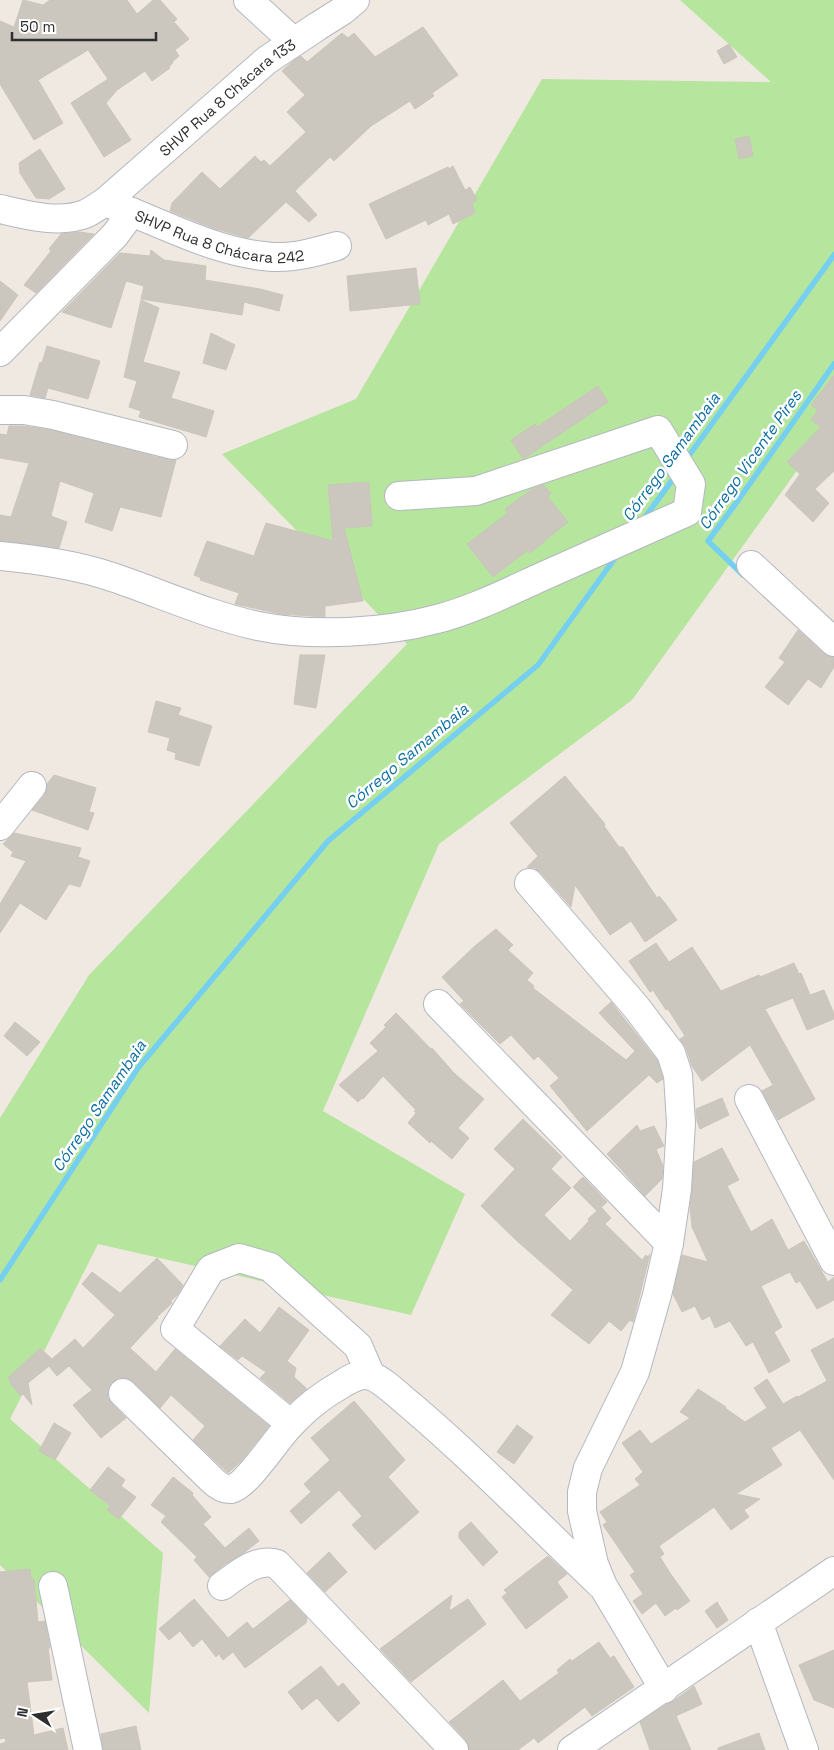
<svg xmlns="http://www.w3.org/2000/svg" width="834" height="1750" font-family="'Space Grotesk',sans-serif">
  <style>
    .green { fill: #b6e59e }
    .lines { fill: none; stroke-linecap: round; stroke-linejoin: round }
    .stream { stroke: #75cff0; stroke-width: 5.5 }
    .building { fill: #cbc7bf; stroke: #cbc5ba }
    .minor-casing { stroke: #b4b7c1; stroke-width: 30 }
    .minor { stroke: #fff; stroke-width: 28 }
    .labels { text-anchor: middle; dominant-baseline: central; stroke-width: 5; stroke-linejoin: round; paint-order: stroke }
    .street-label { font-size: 15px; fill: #2e2e2e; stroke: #fff }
    .water-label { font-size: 16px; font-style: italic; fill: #0d6fa3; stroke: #fff }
  </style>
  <rect width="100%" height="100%" fill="#efe9e1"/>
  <path class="green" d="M680,0h154v419l-202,281 -193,144 -116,267 142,83 -54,121 -313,-71 -88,175 153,134 -14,160 -149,-148v-447l89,-143 318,-331 -185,-190 134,-55 186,-320 229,3z"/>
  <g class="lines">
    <g class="stream">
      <path d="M685,461l149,-206"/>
      <path d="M643,520l33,-45"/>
      <path d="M743,575l-35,-34 29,-39 97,-138"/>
      <path d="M0,1280l138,-212 190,-227 210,-176 80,-111"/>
    </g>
  </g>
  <g class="building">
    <path d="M23,0l20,5 7,-5h77l10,14 16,-14h7l17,19 -3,3 15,17 -14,11 4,6 -7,6 1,1 -4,3 1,2 -18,13 -7,-10 -28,19 -11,13 25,37 -27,17 -33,-54 37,-24 -20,-29 -50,30 25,43 -29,17 -34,-56v-63l14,6z"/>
    <path d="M423,27l35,48 -26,18 2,3 -19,13 -5,-8 -39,25 -37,35 -4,-4 -35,34 22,24 -8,7 -23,-20 -38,36 -35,-10 -43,-17 2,-8 30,-31 18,17 35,-33 6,6 3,-2 6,6 36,-34 -19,-20 18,-17 -23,-24 11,-10 8,-5 6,6 35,-29 6,5 6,-5 21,24z"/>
    <path d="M729,44l8,13 -13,7 -7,-13z"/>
    <path d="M749,136l4,20 -14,3 -4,-20z"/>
    <path d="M40,149l25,40 -16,10 -13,-1 -16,-25 -1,-10z"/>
    <path d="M453,166l12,24 5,-3 7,13 -5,3 3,10 -22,11 -4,-10 -21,11 -2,-5 -40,19 -17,-35 79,-37 1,2z"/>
    <path d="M79,232l15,2 -58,59 -12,-8 27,-34 -2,-2 12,-15z"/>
    <path d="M151,250l13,10 42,6 -1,14 55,9 23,6 -4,16 -35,-9 -2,13 -101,-16 3,-13 -18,-5 -15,47 -49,-16 58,-59 30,3z"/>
    <path d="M416,268l4,36 -70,7 -3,-35z"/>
    <path d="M0,281l18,14 -18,26z"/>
    <path d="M141,300l18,8 -16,54 37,10 -9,26 43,13 -8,26 -67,-20 2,-6 -12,-4 8,-26 -13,-4z"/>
    <path d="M211,333l24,12 -9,25 -23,-7z"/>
    <path d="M47,346l53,15 -12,38 -40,-11 -3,10 -15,-3 10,-33 2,1z"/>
    <path d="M834,375v96l-19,18 14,14 -16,19 -28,-27 15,-21 -13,-12 34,-35 -10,-7 7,-10 -7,-5z"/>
    <path d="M598,386l10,16 -85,57 -12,-19 24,-16 2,3z"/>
    <path d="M9,426h14l27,4 119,30h7l-15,57 -41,-10 -8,24 -27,-9 9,-29 -34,-12 -9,35 16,6 -8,26 -59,-7v-26l11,2 18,-54 -29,-5v-24l7,1z"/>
    <path d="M369,482l3,44 -28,2 19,73 -38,5v11l-44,-3 -46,-10 4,-11 -39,-13 1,-2 -7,-3 13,-34 47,15 12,-33 67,18 -5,-56z"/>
    <path d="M544,485l7,9 -4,2 21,26 -38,31 -2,-3 -35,27 -26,-33 41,-31 -3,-4 27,-20z"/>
    <path d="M798,630l25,23 11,4v10l-13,21 -13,-9 -20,26 -23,-18 20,-25 -6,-4z"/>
    <path d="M300,655h25l-9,53 -22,-4z"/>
    <path d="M156,701l25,7 -3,7 34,11 -13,40 -24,-7 1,-6 -9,-3 3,-12 -22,-6z"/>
    <path d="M54,775l42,13 -7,24 5,1 -6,17 -56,-20 12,-14 3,-7v-5z"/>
    <path d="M565,776l40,48 -1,2 15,21h4l34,51 2,-2 6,7 12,17 -32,22 -14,-21 -21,14 -35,-50 -4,22 -30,-34 -6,-5 -8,-1 11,-11 -28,-33z"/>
    <path d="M14,833l67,15 -3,9 12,4 -10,26 -11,-3 -23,36 -26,-17 -20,30v-29l26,-43 -15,-5 2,-4 -10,-8z"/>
    <path d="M496,929l17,16 -5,5 25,23 -6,7 7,6 -1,2 93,72 9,-9 -36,-38 12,-11 46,58 6,19 -6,4 -8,-8 -62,56 -37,-45 9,-8 -21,-22 -4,4 -23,-25 -11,9 -40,-40 4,-3 -22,-24 34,-32z"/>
    <path d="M656,943l13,19 23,-15 29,44 38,-16 1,2 34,-14 5,11 2,-1 9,22 14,-5 10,24v5l-27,11 -14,-32 -28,11 50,90 -37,21 -16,-29 11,-6 -23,-40 -48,36 -10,-15 -6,-18 -6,-9 5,-3 -17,-27 -2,1 -13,-20 -3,2 -21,-31z"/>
    <path d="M396,1013l35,36 1,-1 22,25 30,26 -26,29 11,10 -17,21 -21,-18 -1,2 -22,-20 8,-10 -2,-2 2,-1 -33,-34 -20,23 -1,-1 -4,4 -19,-17 39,-34 -8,-8 16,-16 -2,-2z"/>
    <path d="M15,1022l25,20 -13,14 -23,-20z"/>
    <path d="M722,1098l7,17 -29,14 -3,-8 -1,-12z"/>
    <path d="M523,1119l39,38 -11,12 20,19 -27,27 26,26 19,-20 -1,-2 13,-12 10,11 -6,6 37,36 4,-5 2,2 2,-3 -17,68 -3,-2 -9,11 -12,-10 -20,23 -38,-29 22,-25 -56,-49 -36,-35 34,-37 -21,-20z"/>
    <path d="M637,1125l3,6 14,-5 10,20 -8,3 7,17 -1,13 -17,17 -38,-42z"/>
    <path d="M722,1148l17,32 -12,6 24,46 21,-13 16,31 16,-9 24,41 6,-5v23l-17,9 -17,-28 -4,2 -6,-11 -29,14 21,41 -8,5 16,29 -21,12 -16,-31 -7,4 -16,-25 -15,7 -5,-12 -8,4 -7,-14 -13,6 -9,-18 9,-39 26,7 -16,-35 -2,-19 4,-46z"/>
    <path d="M583,1177l24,25 -10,9 -24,-24z"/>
    <path d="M157,1258l26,27 -5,9 -7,7 1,2 -15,14 1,1 -28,30 26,24 19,-23 94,77 -28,35 -13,12 -35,-33 12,-14 -34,-31 -11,13 -26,-26 -7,-4h-8l-7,4 -4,8v8l4,6 14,14 -25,20 -28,-33 19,-15 -23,-24 -12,10 -8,-10 -21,17 4,22 -9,-11 -2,2 -12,-14 2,-1 -3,-3 32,-30 12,11 23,-20 8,9 32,-33 -33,-31 10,-12 28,21z"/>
    <path d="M279,1307l30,23 -22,31 9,7 -2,9 13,12 -17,14 -30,-25 6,-6 -24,-16 -4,4 -18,-14 25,-27 15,14z"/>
    <path d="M834,1338v142l-34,-50 -29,18 11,17 -46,29 24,5 -16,11 5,7 -18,13 -17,-23 -55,39 5,8 -4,3 10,16 20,28 -13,9 -1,-2 -11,8 -9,-13 -14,11 -9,-13 10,-7 -13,-19 5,-3 -32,-47 4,-3 -7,-10 40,-27 -5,-6 8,-7 -21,-29 18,-13 11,14 39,-26 -10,-6 18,-23 28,18 -1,1 20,14 22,-14 -13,-20 13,-9 16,25 14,-8 1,1 29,-16 -16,-31z"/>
    <path d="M354,1401l51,59 -17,17 31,35 -44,38 -23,-25 10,-9 -23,-26 -38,34 -11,-13 21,-19 -7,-8 26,-24 -19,-22z"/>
    <path d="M54,1423l17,10 -16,27 -16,-9z"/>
    <path d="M517,1425l16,12 -19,27 -17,-12z"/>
    <path d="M108,1467l17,13 -4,6 15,11 -17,22 -12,-9 3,-4 -20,-16z"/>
    <path d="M173,1477l20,16 -1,2 19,22 -8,7 22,24 24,-20 10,13 -14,11 -20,12 -16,13 -15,-17 3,-3 -36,-35 5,-6 -15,-11z"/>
    <path d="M471,1522l27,30 -15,14 -24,-28v-6z"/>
    <path d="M329,1552l18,20 -22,20 -18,-19z"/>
    <path d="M548,1556l19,18 -10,8 11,15 -42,32 -24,-32 5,-4 -3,-3z"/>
    <path d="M30,1569l1,10h3l4,43 7,-1 5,27h-2l4,32 -25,2 7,53 29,-7 5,22h-68v-6l6,-2 -1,-4 -5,1v-167z"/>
    <path d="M452,1595l-3,16 19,-12 18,25 -75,58 -31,-33z"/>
    <path d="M194,1599l34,39 19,-16 6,7 37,-29 17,18 -1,5 -61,45 -12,-16 -10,8 -4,-6 -3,3 -14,-18 -9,8 -13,-16 -11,9 -10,-11z"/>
    <path d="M717,1602l11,18 -11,8 -12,-17z"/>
    <path d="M599,1642l11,16 4,-2 20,31 -42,29 -7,-9 -47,36 -4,-5 -16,12h-49l-4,-11 -16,-17 54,-42 17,21 39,-28 -2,-3 13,-11 2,2z"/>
    <path d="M834,1650v58l-20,-8 -15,-35z"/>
    <path d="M321,1666l17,21 5,-4 17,20 -22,19 -21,-24 -15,12 -14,-18z"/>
    <path d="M694,1686l8,18 -26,12 15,34h-41l-10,-28 27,-18 5,-2z"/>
    <path d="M136,1726l5,24h-38l-2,-16z"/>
    <path d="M759,1733l6,17h-47v-2z"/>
  </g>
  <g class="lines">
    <defs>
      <g id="minor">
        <path d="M248,0l46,42"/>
        <path id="s1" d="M105,202c55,19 108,51 168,55 21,1 43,-5 64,-11"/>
        <path id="s2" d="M0,209c26,6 59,15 85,5 7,-3 13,-8 20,-12l162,-142 51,-34 24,-15 13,-11"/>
        <path d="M0,352l115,-117 17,-23"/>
        <path d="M0,410h24l29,5 120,30"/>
        <path d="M0,556c39,4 78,9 115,22 47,16 93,37 143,48 53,11 127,7 179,-7 35,-9 69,-26 102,-41 49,-22 99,-44 148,-66l4,-28 -33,-54 -182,61 -77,5"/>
        <path d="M751,565l83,77"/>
        <path d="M0,826l32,-40"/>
        <path d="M529,883l107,124 35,46 7,22 3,48 -4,66 -8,54 -12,52 -22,77 -47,96 -6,24v19l12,53 9,22 61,103"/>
        <path d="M438,1004l231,239"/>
        <path d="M749,1099l85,162"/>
        <path d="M123,1393l88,86c5,5 12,11 20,10 16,-3 47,-53 61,-66 14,-15 32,-29 50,-39 8,-5 16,-10 25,-9 12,1 33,22 43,30 66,56 127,119 190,179"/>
        <path d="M291,1424l-116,-95 36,-60 28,-11 31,9 88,79 13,30"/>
        <path d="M53,1586l35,164"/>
        <path d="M222,1586c15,-11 35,-29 55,-22l177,186"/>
        <path d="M758,1622l46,128"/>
        <path d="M572,1750l262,-179"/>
      </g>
    </defs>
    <use href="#minor" class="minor-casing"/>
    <use href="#minor" class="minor"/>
  </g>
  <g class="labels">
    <g class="street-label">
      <text stroke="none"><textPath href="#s2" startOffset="271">SHVP Rua 8 Chácara 133</textPath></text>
      <text stroke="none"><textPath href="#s1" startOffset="121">SHVP Rua 8 Chácara 242</textPath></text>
    </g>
    <g class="water-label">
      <text transform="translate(671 457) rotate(-54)">Córrego Samambaia</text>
      <text transform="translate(750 460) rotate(-55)">Córrego Vicente Pires</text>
      <text transform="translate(407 756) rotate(-40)">Córrego Samambaia</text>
      <text transform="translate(99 1106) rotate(-56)">Córrego Samambaia</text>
    </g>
  </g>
  <g transform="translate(35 1715) rotate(282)" stroke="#ffffff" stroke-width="4" paint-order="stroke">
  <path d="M0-4L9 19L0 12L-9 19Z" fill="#2e2e2e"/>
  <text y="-8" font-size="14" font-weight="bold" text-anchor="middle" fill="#2e2e2e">N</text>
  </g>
  <path d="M12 32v8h144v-8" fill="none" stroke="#2e2e2e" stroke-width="2.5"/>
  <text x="20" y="32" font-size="15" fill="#2e2e2e" stroke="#ffffff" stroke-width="4" paint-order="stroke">50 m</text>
</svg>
